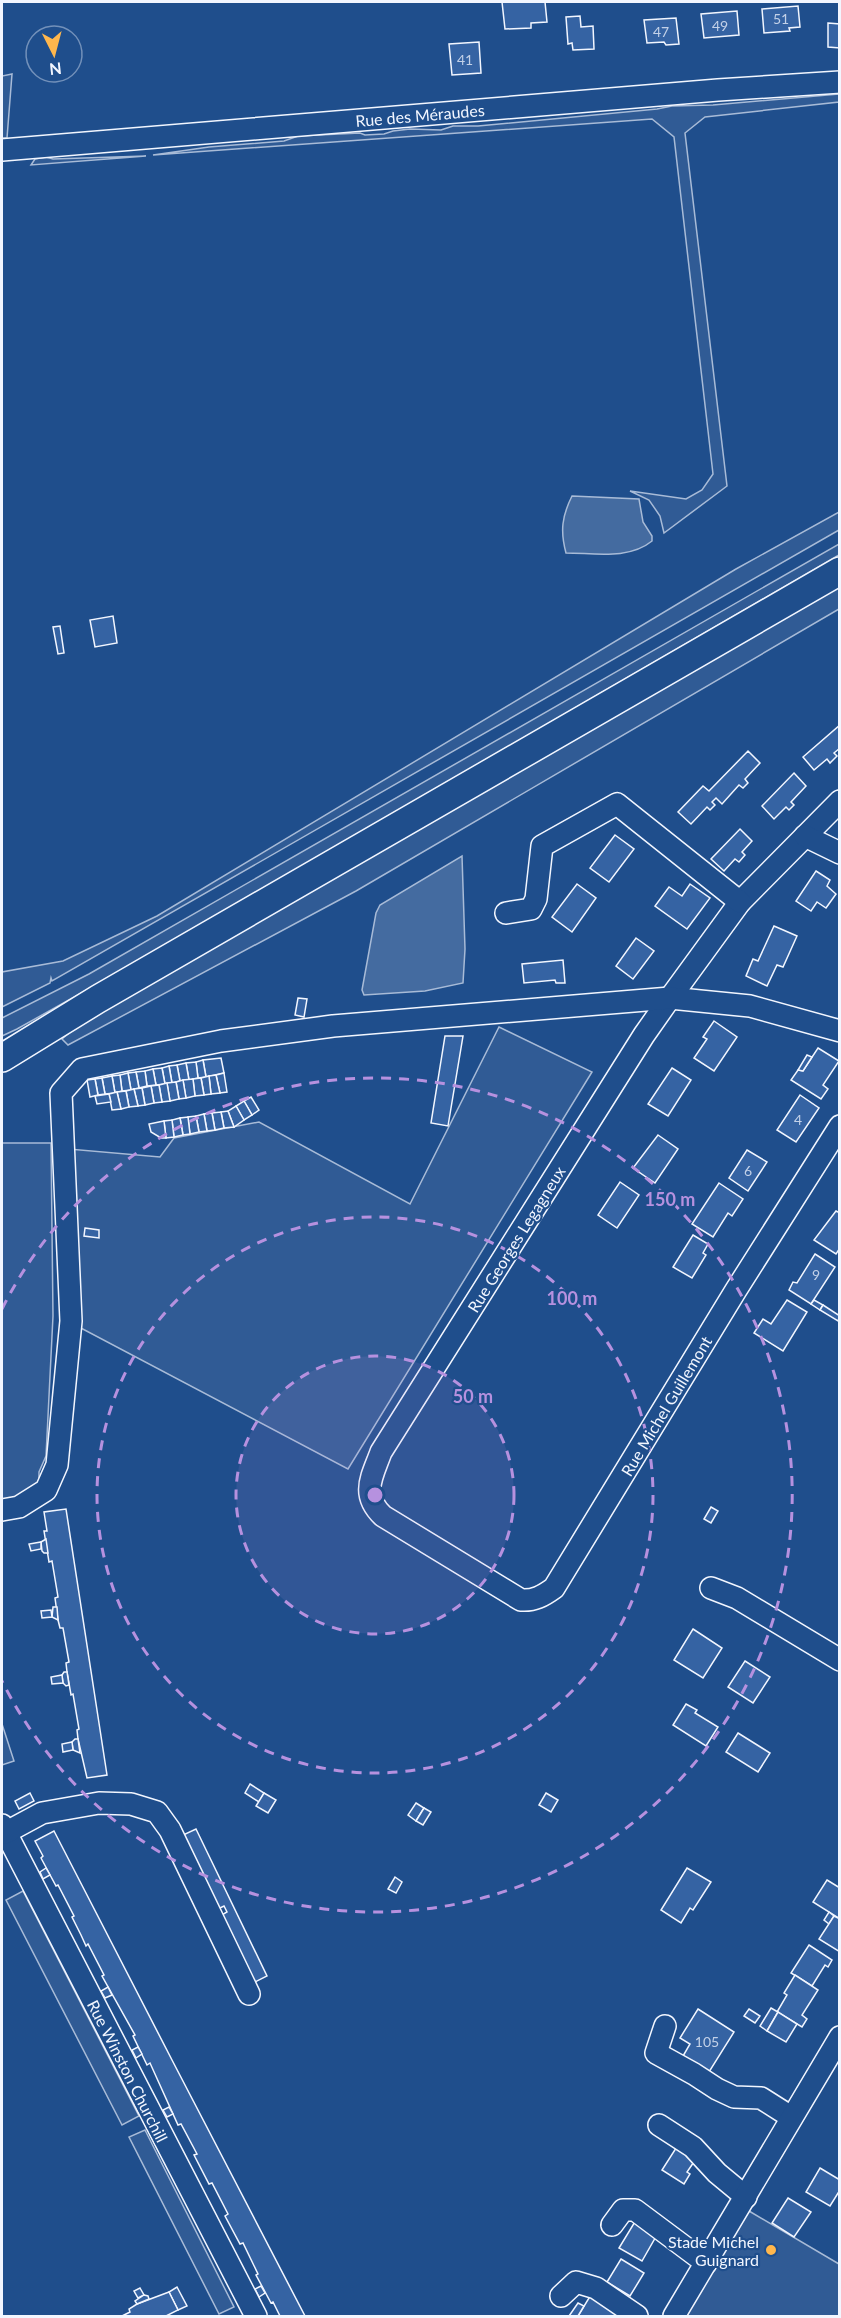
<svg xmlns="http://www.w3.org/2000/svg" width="841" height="2318" font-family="Lato,sans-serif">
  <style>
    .built { fill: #305b95; stroke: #a8bbd7; stroke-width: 1.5 }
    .water { fill: #446ba0; stroke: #a8bbd7; stroke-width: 1.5 }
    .building { fill: #3563a3; stroke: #f2f6ff; stroke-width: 1.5 }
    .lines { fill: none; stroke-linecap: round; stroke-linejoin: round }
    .minor-casing { stroke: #f2f6ff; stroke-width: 24 }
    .major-casing { stroke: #f2f6ff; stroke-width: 30 }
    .minor { stroke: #1f4e8c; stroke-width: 21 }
    .major { stroke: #1f4e8c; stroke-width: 27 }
    .ring { fill: none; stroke: #b691df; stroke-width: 3; stroke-dasharray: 10 8 }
    .poi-dot { fill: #ffb74d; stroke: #1f4e8c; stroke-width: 2 }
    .labels { text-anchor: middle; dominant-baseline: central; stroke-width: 4.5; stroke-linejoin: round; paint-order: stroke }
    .number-label { font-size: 14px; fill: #c3d1e8 }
    .street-label { font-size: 16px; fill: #f2f6ff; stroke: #1f4e8c }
    .poi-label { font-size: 16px; fill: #f2f6ff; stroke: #1f4e8c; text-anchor: end }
    .centre { fill: #b691df; stroke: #1f4e8c; stroke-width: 3 }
    .ring-label { font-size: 18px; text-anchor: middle; font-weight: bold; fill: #b691df; stroke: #1f4e8c; stroke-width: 4.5; stroke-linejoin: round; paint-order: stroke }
  </style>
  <rect width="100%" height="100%" fill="#1f4e8c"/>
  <g class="built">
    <path d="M12,74l-5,64h-5v-62z"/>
    <path d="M839,94v8l-134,15 -20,16 42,353 -63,47 -4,-17 -11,-16 -19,-9 56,8 16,-9 11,-16 -39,-337 -22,-18 -499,36 56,-8 75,-6 14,-5 62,-3 5,2 19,-1 9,-3 17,-2 31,1 12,-4h25l179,-17 15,-3 41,-1z"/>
    <path d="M146,156l-115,9 4,-6 11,-2 7,2z"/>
    <path d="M839,512v18l-787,451 -1,-3 -1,5 -48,24v-35l61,-11 94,-45 579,-347z"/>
    <path d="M839,544v11l-706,409 -116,65 -15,7v-18l87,-44z"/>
    <path d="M839,586v23l-483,282 -288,154 -6,-6 20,-17z"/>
    <path d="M499,1027l93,45 -244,397 -271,-143 -8,-177 91,8 14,-19 85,-16 151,82z"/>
    <path d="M2,1143h49l2,173 -7,140 -7,16v10l-11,14 -26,5z"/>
    <path d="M2,1724l12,37 -12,4z"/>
    <path d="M23,1891l116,225 -17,9 -116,-225z"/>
    <path d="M145,2130l89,177 -15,7 -90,-177z"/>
    <path d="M749,2211l90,53v52h-155z"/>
  </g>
  <g class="water">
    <path d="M572,496l67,3 4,23 9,14v5c-23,19 -58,12 -86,12 -6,-22 -4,-37 6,-57z"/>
    <path d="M462,856l3,93 -2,34 -38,8 -61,4 -2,-5 14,-77 4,-8z"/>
  </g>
  <g class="building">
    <path d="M502,2h43l2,20 -16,1v5l-26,1z"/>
    <path d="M798,6l2,21 -11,1 1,3 -26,2 -2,-24z"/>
    <path d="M737,11l2,24 -35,3 -3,-24z"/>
    <path d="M580,16l1,11 12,-1 1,23 -21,1 -1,-7 -4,1 -2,-27z"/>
    <path d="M676,18l3,26 -13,1 -2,-3 -17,1 -3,-23z"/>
    <path d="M828,23l12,1v24l-12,-1z"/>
    <path d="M479,42l2,31 -29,2 -3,-31z"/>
    <path d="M113,616l4,27 -22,4 -5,-27z"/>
    <path d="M60,626l4,27 -6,1 -5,-27z"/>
    <path d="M840,725v23l-6,5 3,3 -7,7 -3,-4 -13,11 -11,-13z"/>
    <path d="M748,751l12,12 -15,16 3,4 -5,5 -4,-3 -17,19 -6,-6 -4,4 3,3 -5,5 -3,-3 -16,17 -13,-12 25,-26 6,5z"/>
    <path d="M794,773l12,13 -15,16 3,3 -5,5 -3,-3 -12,12 -12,-13z"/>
    <path d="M740,829l12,12 -10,11 3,3 -6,7 -4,-3 -11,12 -13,-12z"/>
    <path d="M615,835l19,14 -25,33 -19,-14z"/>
    <path d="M816,871l14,9 -3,6 9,8 -10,14 -9,-6 -6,9 -15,-10z"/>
    <path d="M577,884l19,14 -24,34 -20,-15z"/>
    <path d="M690,884l20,14 -23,31 -32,-23 14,-19 13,9z"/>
    <path d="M774,926l23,10 -14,31 -6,-2 -10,21 -21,-10 7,-17 5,2z"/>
    <path d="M636,938l18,13 -21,28 -17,-13z"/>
    <path d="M563,960l2,23h-9l-1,-3 -31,3 -2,-19z"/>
    <path d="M298,998l9,1 -3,18 -9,-2z"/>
    <path d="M714,1021l23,16 -23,34 -20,-13 13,-19 -4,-2z"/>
    <path d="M445,1036h18l-15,90 -17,-3z"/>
    <path d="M818,1048l21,13 -16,24 5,4 -7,10 -30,-19 7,-10 5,1z"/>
    <path d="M807,1055l5,2 -9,14 -5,-1z"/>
    <path d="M221,1058l3,15 -18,4 -3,-17z"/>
    <path d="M203,1060l3,17 -8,1 -2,-16z"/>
    <path d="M196,1062l2,16 -9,2 -3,-17z"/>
    <path d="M186,1063l3,17 -9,1 -3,-16z"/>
    <path d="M177,1065l3,16 -8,2 -3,-17z"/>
    <path d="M169,1066l3,17 -7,1 -3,-16z"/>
    <path d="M162,1068l3,16 -9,1 -3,-16z"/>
    <path d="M672,1068l19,12 -23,36 -20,-12z"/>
    <path d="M153,1069l3,16 -9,1 -2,-15z"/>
    <path d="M145,1071l2,15 -8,2 -3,-16z"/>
    <path d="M136,1072l3,16 -8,2 -3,-17z"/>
    <path d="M128,1073l3,17 -9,1 -2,-16z"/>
    <path d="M224,1073l3,19 -7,1 -4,-18z"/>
    <path d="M120,1075l2,16 -7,2 -3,-17z"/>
    <path d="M216,1075l4,18 -9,1 -2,-18z"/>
    <path d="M112,1076l3,17 -10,1 -3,-16z"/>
    <path d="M209,1076l2,18 -7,1 -3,-17z"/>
    <path d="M102,1078l3,16 -7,1 -3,-16z"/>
    <path d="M201,1078l3,17 -9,1 -2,-17z"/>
    <path d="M95,1079l3,16 -8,2 -3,-17z"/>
    <path d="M193,1079l2,17 -9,2 -3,-18z"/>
    <path d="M183,1080l3,18 -7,1 -3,-17z"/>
    <path d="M176,1082l3,17 -9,2 -3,-18z"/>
    <path d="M167,1083l3,18 -8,1 -3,-17z"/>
    <path d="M159,1085l3,17 -8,1 -3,-17z"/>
    <path d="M151,1086l3,17 -9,2 -3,-17z"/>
    <path d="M142,1088l3,17 -7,1 -4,-17z"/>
    <path d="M134,1089l4,17 -9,1 -3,-16z"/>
    <path d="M126,1091l3,16 -8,2 -4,-17z"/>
    <path d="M117,1092l4,17 -9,1 -3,-16z"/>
    <path d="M109,1094l2,8 -14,2 -2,-8z"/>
    <path d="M800,1095l19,13 -23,34 -19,-12z"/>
    <path d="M251,1097l8,13 -7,5 -8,-14z"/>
    <path d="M244,1101l8,14 -8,5 -8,-14z"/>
    <path d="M236,1106l8,14 -10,7 -6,-16z"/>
    <path d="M228,1111l6,16 -10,1 -3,-16z"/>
    <path d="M221,1112l3,16 -9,2 -3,-17z"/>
    <path d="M212,1113l3,17 -8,1 -3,-17z"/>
    <path d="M204,1114l3,17 -8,1 -3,-16z"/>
    <path d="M196,1116l3,16 -9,2 -2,-17z"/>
    <path d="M188,1117l2,17 -7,1 -3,-17z"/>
    <path d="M180,1118l3,17 -9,2 -2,-17z"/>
    <path d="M172,1120l2,17 -8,1 -2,-17z"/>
    <path d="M164,1121l2,17h-5l-10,-6 -2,-8z"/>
    <path d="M658,1135l20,14 -23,34 -22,-15z"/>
    <path d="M747,1150l20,12 -19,29 -19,-13z"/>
    <path d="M620,1182l19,13 -22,33 -19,-13z"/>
    <path d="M719,1183l24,16 -11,17 -4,-3 -15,24 -21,-13z"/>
    <path d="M836,1211l4,2v35l-4,6 -22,-14z"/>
    <path d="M85,1228l14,2v8l-15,-2z"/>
    <path d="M693,1235l15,9 -5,9 3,2 -14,23 -19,-11z"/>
    <path d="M815,1254l20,13 -24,37 -22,-14 4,-8 4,1z"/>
    <path d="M787,1300l20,12 -24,39 -29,-18 9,-14 8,5z"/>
    <path d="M814,1300l9,5 -3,5 -9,-6z"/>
    <path d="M823,1305l17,11 -2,5 -18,-11z"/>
    <path d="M711,1507l7,4 -7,12 -7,-4z"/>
    <path d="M66,1509l41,266 -20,3 -9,-39 -1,-9 2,-1 -6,-35 -2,1 -4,-23 -1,-9 3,-1 -6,-34h-3l-2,-8 -3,-22 3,-1 -6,-36 -3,1 -5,-31h3l-3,-19z"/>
    <path d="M46,1539l2,14h-4l-2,-2 -1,-9z"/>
    <path d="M41,1542v7l-10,2 -2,-7z"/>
    <path d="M53,1607h4l1,13 -6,-3z"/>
    <path d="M51,1610l1,7 -10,1 -1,-7z"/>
    <path d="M693,1629l29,19 -19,30 -29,-18z"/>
    <path d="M745,1661l25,16 -17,26 -25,-16z"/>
    <path d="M64,1672h3l2,13 -3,1 -3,-3 -1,-8z"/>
    <path d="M62,1675l1,8 -11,1 -1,-7z"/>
    <path d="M686,1704l11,6 -2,3 23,14 -12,19 -33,-21z"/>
    <path d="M738,1733l32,20 -12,19 -32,-20z"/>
    <path d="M75,1739h3l2,14 -7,-3 -1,-8z"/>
    <path d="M72,1742l1,8 -10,2 -1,-8z"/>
    <path d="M250,1784l14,9 -5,9 -14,-9z"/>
    <path d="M30,1793l4,8 -15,8 -4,-8z"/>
    <path d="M264,1793l12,7 -8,13 -12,-7z"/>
    <path d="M546,1793l12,7 -7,12 -12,-7z"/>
    <path d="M416,1803l8,5 -8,13 -8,-6z"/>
    <path d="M424,1808l7,4 -8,13 -7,-4z"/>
    <path d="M196,1829l71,147 -14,7 -33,-67 7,-4 -3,-6 -6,3 -35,-74z"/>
    <path d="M54,1831l118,229 133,256h-25l-7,-14 -2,1 -15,-28 2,-1 -15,-31 -3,1 -15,-28 3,-2 -16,-31 -3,1 -15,-29 3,-1 -16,-30 -3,1 -28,-62 -3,2 -14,-29 2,-1 -33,-59 2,-1 -16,-31 -2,2 -5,-11 -9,-18 2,-1 -16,-31 -2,1 -15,-28 2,-2 -8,-15z"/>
    <path d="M46,1868l4,7 -7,4 -3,-7z"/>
    <path d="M687,1868l24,14 -18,28 -3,-2 -9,15 -20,-13z"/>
    <path d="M395,1877l7,5 -6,11 -8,-4z"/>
    <path d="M827,1880l13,8v31l-27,-17z"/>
    <path d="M829,1912l5,4 -5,8 -5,-4z"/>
    <path d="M834,1916l6,3v33l-21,-13z"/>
    <path d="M809,1945l23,15 -4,7 -3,-2 -13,21 -21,-13z"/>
    <path d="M795,1975l23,15 -16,25 5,4 -5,8 -25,-15 10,-17 -3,-2z"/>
    <path d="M108,1987l4,8 -7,3 -4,-7z"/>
    <path d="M771,2008l7,4 -11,19 -7,-5z"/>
    <path d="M698,2009l36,23 -25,40 -26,-16 7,-12 -10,-6z"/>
    <path d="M749,2009l11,7 -5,7 -11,-7z"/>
    <path d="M778,2012l19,12 -11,18 -19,-11z"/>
    <path d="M138,2047l4,7 -6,4 -4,-8z"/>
    <path d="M169,2107l4,7 -6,3 -4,-7z"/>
    <path d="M678,2145l20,11 -11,16 3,2 -6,10 -22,-14z"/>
    <path d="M820,2168l20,12v10l-10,16 -24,-14z"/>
    <path d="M788,2198l23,14 -17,25 -22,-14z"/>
    <path d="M636,2220l22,13 -16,28 -23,-13z"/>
    <path d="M621,2259l23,14 -14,23 -23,-14z"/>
    <path d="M261,2286l4,7 -6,4 -4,-8z"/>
    <path d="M177,2287l10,19 -9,4 -9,-18z"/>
    <path d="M140,2288l4,7 -6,3 -4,-7z"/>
    <path d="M169,2292l9,18 -12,6h-44l8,-4 -1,-3 8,-5z"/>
    <path d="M592,2293l26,18 -3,5h-37z"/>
    <path d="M144,2295l4,1 1,3 -12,5 -2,-3z"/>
    <path d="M578,2303l6,3 -6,10h-9z"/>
  </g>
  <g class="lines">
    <defs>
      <g id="minor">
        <path d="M2,150l716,-60 122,-8"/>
        <path d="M840,801l-100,101 -70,96 -26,37 -263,417c-9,25 -21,42 2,64l138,84c13,1 22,-4 33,-12l182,-298 104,-164"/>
        <path d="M805,836l35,17"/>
        <path d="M506,913l25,-4 5,-10 6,-53 75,-42 123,98"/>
        <path d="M2,1510l17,-3 27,-17 11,-25 14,-144 -10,-228 21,-24 139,-28 112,-15 337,-28 80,8 90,25"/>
        <path d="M711,1588l26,10 103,62"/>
        <path d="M2,1825l254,491"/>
        <path d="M5,1833l37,-20 57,-10 32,1 26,8 13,18 79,164"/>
        <path d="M665,2026l-9,27 38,21 23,15 17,8 27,1 30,19"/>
        <path d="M659,2125l34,22 24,26 29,24"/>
        <path d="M612,2225l11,-15h12l71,53"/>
        <path d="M561,2296l15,-14 20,6 41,28"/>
        <path d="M674,2316l166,-279"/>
      </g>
      <path id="major" d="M2,1058l96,-59 742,-428"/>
    </defs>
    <use href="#minor" class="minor-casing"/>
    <use href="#major" class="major-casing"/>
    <use href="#minor" class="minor"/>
    <use href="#major" class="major"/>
  </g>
  <circle cx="375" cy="1495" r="139" fill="#b691df" fill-opacity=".12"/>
  <g class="ring">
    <circle cx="375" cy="1495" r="139"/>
    <circle cx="375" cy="1495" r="278"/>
    <path d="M2 1309A417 417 0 1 1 2 1681"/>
  </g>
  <circle class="poi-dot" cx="771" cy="2250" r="6"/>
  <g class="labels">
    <g class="number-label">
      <text x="781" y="18">51</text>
      <text x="720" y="25">49</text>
      <text x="661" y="31">47</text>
      <text x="465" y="59">41</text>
      <text x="798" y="1119">4</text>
      <text x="748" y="1170">6</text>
      <text x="816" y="1274">9</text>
      <text x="707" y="2041">105</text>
    </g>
    <g class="street-label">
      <text transform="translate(420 115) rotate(-5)">Rue des Méraudes</text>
      <text transform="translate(516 1239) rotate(-58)">Rue Georges Legagneux</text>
      <text transform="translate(666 1406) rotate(-59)">Rue Michel Guillemont</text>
      <text transform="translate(128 2071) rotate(63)">Rue Winston Churchill</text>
    </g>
    <g class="poi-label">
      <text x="759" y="2241">Stade Michel<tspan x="759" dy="18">Guignard</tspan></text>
    </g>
  </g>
  <circle cx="375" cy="1495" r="9" class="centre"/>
  <g class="ring-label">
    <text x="670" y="1206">150 m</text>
    <text x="572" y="1305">100 m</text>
    <text x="473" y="1403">50 m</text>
  </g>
  <rect width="841" height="2318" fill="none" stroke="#f2f6ff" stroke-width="6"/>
  <g transform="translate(54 54) rotate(174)"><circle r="28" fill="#1f4e8c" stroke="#7391ba" stroke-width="1.5"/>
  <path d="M0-4.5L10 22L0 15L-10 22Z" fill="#ffb74d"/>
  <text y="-9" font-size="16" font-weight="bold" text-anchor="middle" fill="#f2f6ff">N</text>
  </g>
</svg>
